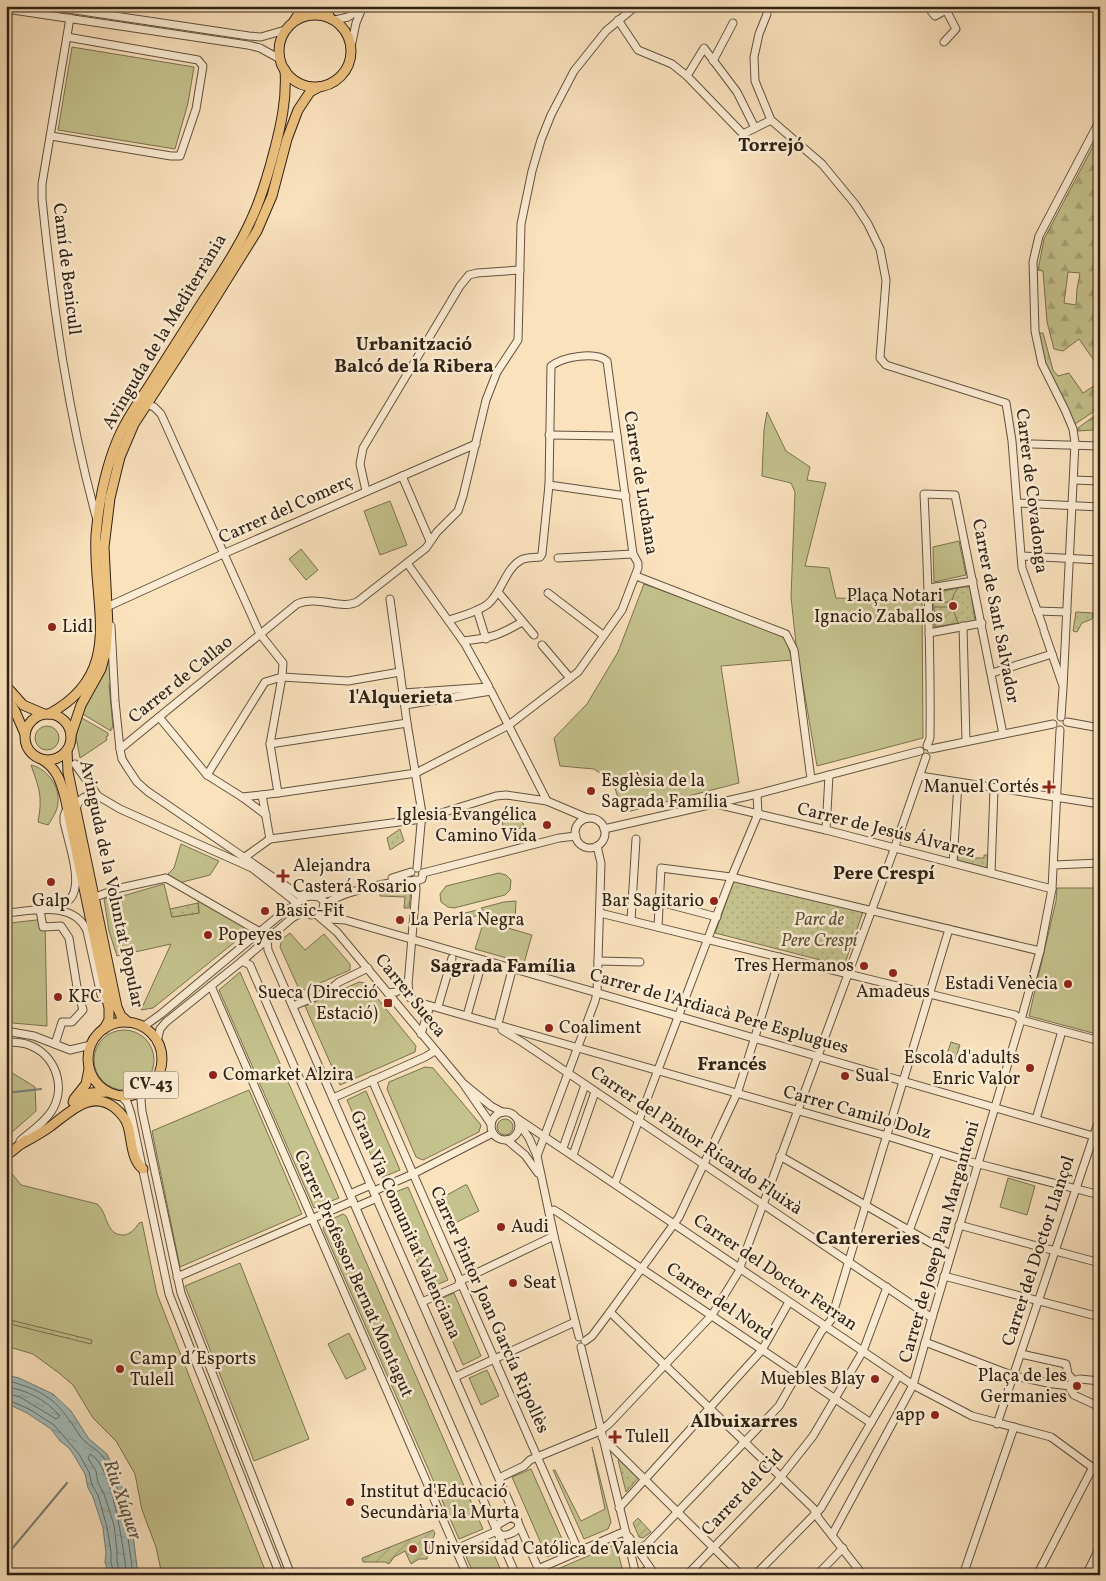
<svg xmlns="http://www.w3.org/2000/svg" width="1106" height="1581" font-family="Vollkorn,serif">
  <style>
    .grass { fill: #c4c28d; stroke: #797251 }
    .forest { fill: url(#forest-firs); stroke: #797251; fill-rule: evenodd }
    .park { fill: url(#park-dots); stroke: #797251 }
    .garden { fill: url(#garden-furrows); stroke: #797251 }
    .water { fill: url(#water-ripples); stroke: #747e79 }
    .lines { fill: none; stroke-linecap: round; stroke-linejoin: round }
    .shore { stroke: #686f68; stroke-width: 1 }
    .stream { stroke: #747e79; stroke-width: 2 }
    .minor-casing { stroke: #61523f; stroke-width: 9 }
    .major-casing { stroke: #2e2215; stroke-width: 11 }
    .minor { stroke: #fcecd4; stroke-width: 7 }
    .major { stroke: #edc17e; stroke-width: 9 }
    .poi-dot { fill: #8f2418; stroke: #fcecd4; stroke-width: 2 }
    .labels { text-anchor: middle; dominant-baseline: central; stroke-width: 5; stroke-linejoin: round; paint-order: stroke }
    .shield { fill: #fcecd4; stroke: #6c5f4e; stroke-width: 1 }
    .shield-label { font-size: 16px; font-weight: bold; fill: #2e2215 }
    .street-label { font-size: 18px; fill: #2e2215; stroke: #fcecd4 }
    .poi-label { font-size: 18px; fill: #2e2215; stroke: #fcecd4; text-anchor: start }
    .park-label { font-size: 18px; font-style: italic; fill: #5b5239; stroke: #fcecd4 }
    .neighbourhood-label { font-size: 19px; font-weight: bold; fill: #2e2215; stroke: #fcecd4 }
    .water-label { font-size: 19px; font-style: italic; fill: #515047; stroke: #fcecd4 }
  </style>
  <defs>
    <pattern id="forest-firs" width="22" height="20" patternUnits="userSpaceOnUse" patternTransform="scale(1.25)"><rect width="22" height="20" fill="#c4c28d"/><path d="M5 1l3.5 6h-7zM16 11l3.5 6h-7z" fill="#a9a679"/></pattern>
    <pattern id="park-dots" width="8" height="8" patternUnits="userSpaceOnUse" patternTransform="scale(1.25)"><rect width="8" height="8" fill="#c4c28d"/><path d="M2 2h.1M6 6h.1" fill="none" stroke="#a9a679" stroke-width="1.8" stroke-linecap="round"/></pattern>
    <pattern id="garden-furrows" width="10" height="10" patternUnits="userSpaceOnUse" patternTransform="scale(1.25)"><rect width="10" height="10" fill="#c4c28d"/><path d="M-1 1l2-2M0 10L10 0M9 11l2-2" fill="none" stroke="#a9a679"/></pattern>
    <pattern id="water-ripples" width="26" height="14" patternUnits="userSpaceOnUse" patternTransform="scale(1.25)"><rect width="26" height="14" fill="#a2bcbb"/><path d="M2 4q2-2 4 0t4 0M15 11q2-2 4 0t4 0" fill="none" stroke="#8ca1a0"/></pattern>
  </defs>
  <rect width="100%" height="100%" fill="#fae2bd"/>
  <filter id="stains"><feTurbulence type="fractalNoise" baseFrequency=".004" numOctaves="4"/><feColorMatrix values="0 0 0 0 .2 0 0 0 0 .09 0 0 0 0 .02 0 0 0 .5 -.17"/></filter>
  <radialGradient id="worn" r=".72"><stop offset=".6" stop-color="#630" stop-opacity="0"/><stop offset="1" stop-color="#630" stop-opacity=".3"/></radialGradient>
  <g class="grass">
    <path d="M72,47l122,20 -6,36 -13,46 -117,-19z"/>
    <path d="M767,412l19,39 24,16 -3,13 19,3 -21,83 24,2 7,30 86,2 1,138 -106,28 -21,-122 -5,-47 4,-105 -4,-9 -29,-7 2,-46z"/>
    <path d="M390,501l17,44 -27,10 -16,-44z"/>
    <path d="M959,541l7,34 -32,7 -1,-35z"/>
    <path d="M301,549l17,21 -12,10 -17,-21z"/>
    <path d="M644,584l130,47 12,8 6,21 -71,6 18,117 -116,30 -10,-31 -19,-13 -34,-3 -6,-28 33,-34 31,-52z"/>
    <path d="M109,651l3,31 -3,2 4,44h-2v3l-30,-18z"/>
    <path d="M80,717l28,16v3l-2,1 1,3 -27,18 -4,-21z"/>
    <circle cx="47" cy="738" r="12"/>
    <path d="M31,765c15,3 29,21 27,37 0,8 -6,17 -10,23l-10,-3c5,-26 1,-34 -7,-57z"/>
    <path d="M521,816l3,11 -19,6 -3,-11z"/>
    <path d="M181,844l38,17 -9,14 -35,9 -5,-3 -2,-7 6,-6z"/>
    <path d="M499,873l7,2 5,5 -1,10 -5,5 -51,13 -6,-1 -7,-5 -1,-8 6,-8z"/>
    <path d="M164,884l8,33 27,-4 -1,-16 53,32 -98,79 -12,2 30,-66 -54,12 -8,-25 -5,-32 22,-4z"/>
    <path d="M1057,888h43v147l-71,-19 27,-115z"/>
    <path d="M516,901l-1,21 -29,-8 -5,-6 23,-6z"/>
    <path d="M477,910l1,5 -2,1 -31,8 -7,-4z"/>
    <path d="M45,919l2,107 -35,-3 -2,-100z"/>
    <path d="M484,921l48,14 -8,28 -49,-14z"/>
    <path d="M290,933l15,17 19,-16 26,30v6l-46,20 -6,-3 -18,-40 2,-8z"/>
    <path d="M240,972l99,226 -25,10 -95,-218z"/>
    <path d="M359,982l6,1 51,63 -1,6 -75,33 -35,-79z"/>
    <circle cx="124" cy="1060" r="30"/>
    <path d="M425,1067l8,1 48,57 -2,7 -56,28 -7,-3 -29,-68 2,-7z"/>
    <path d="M6,1069l29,18 1,24 -26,23 -4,-3z"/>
    <path d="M249,1090l53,124 -122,53 -28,-136z"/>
    <path d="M366,1091l34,79 -19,8 -34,-78z"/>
    <circle cx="505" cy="1127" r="8"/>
    <path d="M9,1170l12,15 76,19c11,8 8,32 27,31 7,-1 11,-6 15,-12l3,-1 15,72 110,281h-105l-6,-28 -14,-37 -7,-36 -19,-33 -23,-23 -20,-33 -14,-12 -26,-19 -27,-8v-175z"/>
    <path d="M1008,1178l27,8 -8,29 -27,-8z"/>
    <path d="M465,1185h2l12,26 -32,16 -11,-26z"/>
    <path d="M408,1187l40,93 -19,8 -41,-93z"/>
    <path d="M343,1214l3,2 137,313 -24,10 -136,-310 3,-7z"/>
    <path d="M240,1263l69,176 -55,22 -69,-175z"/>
    <path d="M454,1293l27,63 -18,9 -28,-64z"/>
    <path d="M349,1333l17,36 -20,10 -18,-35z"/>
    <path d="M487,1370l12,26 -18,9 -12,-27z"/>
    <path d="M592,1447l19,75 -3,7 -24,10 -31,-69h2l26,51 24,-12z"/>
    <path d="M531,1469l35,79 -19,9 -35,-80z"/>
    <path d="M489,1543l14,32h-29l-9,-21z"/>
    <path d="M611,1546l6,3 7,26h-69l-2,-4z"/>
  </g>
  <g class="forest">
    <path d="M1100,133v236l-21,-30 -16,12 -9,-2 -7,-27 -4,-51 -5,-1 6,-31zM1068,272l12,1 -3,16 -1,16 -12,-2z"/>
    <path d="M1040,333h3l10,37 5,6 11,-3 14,20 17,-11v15l-5,7 -2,8 -18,12 -30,-62 -6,-27z"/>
    <path d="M1100,403v33l-7,-6 -16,1 1,-3 19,-14z"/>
  </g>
  <g class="park">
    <path d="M970,586l5,35 -40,6 -2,-35z"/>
    <path d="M1076,612l17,1 -1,6 -10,4 -5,9 -4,-1z"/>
    <path d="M400,829l4,12 -14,9 -3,-12z"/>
    <path d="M956,853l3,2 13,-1 1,4h11v-3h4l-1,13 -30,-8z"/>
    <path d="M734,881l129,31 -19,54 -129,-33z"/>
    <path d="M198,903l1,10 -27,4 -2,-8z"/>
    <path d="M951,1042l9,3 -6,18 -9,-3z"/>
    <path d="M6,1319l86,21 -1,4 -85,-21z"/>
    <path d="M619,1459l19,19 -12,14 -8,-32z"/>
  </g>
  <g class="garden">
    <path d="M958,588l-4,6 -2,8 -18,1v-10z"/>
    <path d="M934,607h18l6,16 -23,4z"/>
    <path d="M407,886l4,3 -2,19h-5l1,-11 -25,-1v-2z"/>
    <path d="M638,1518l13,14 -8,6 -4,-1 -6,-14z"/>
    <path d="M433,1530l2,3 -7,19 -1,7h-8l-8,5 -6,-13 -11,6 -5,7 -4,-2h-22l-1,-4z"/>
  </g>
  <path class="water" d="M6,1375l13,3 34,16 18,17 18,28 18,15 14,30 11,42 6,49h-29l-4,-13 1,-9 -3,-25 -10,-31 -5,-9 -3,-14 -10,-17 -6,-9 -9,-7 -9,-12 -24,-16 -21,-10z"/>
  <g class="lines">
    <g class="shore">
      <path d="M6,1380c8,2 15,5 22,7 28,11 36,25 52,49 7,10 19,13 25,24 19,31 23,79 28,115"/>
      <path d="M6,1387c19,2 40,13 53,28v2l-3,2 -36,-22 -14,-4"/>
      <path d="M6,1399l23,10 25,16 25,29 10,18 3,13 6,10 9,32 4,25v10l3,13"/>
      <path d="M120,1575l-3,-14v-10l-3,-26 -10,-31 -6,-11 -2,-12 -8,-13 2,-4c23,10 33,96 37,121"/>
    </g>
    <g class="stream">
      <path d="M6,1093l35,-4"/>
      <path d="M6,1556l61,-73"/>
    </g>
    <defs>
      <g id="minor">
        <path d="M48,6l201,30 12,1 24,-7"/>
        <path d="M927,6l8,10 11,-6 10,19 -12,13"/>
        <path d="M6,9l242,36 12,3 20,11"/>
        <path d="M767,14l-8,20 -5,23 1,24 16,39 51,44 33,40 13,20 12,25 6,31 -6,78 6,7 120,38 6,38 10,127 21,59"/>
        <path d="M70,18l-28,166v15c11,108 26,216 55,321"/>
        <path d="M335,20l13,-3 13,-8"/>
        <path d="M618,20l20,30 34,14 15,12 56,58 28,-14"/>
        <path d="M351,47l5,-24 7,-17"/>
        <path d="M713,61l20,-38"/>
        <path d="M687,76l17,-28 33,44 18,36"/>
        <path d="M51,136l120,20h9l16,-47 7,-43 -5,-6 -131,-23"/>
        <path d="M147,404l7,3 7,7 99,220 23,29 -1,14 -12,67 8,49"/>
        <path d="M549,435l68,1"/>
        <path d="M1032,444l68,2"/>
        <path d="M402,476l28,65"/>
        <path d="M1074,480l26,1"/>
        <path d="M549,485l77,11"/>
        <path d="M366,491l-6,-27 3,-16 97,-162 9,-11 8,-2 43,-3"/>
        <path d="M1018,503l82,4"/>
        <path d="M1022,556l78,4"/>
        <path d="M558,558l75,-4"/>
        <path d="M636,576l150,58 8,16 17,129"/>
        <path d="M929,588l44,-7"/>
        <path d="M498,592l36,43"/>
        <path d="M548,593l55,42"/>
        <path d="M390,599l17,124 15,90 -5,55"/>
        <path d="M109,606l114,-52 253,-110"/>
        <path d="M477,610l9,29"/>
        <path d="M1037,611l30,1"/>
        <path d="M111,626l4,75 5,48 2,10 5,8 10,15 10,9 152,104 6,2"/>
        <path d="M963,626l3,115"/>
        <path d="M1044,631l18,52"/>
        <path d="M929,633l53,-10"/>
        <path d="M463,641c28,-3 35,-5 59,-19"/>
        <path d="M542,645l28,33"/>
        <path d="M992,673l60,-19"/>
        <path d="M403,693l86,-6 -24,-43 -58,-81"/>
        <path d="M405,705l86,-14 56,110"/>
        <path d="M159,717l48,58 35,22 24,18"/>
        <path d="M1061,717l2,-29 12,-245 -2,-14 -8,-19 -23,-46 -7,-33 -2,-69 6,-26 61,-116"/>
        <path d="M1067,722l33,6"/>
        <path d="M270,744l137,-21"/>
        <path d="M927,746l3,-8c1,-81 -2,-162 -6,-244l31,1 48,239"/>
        <path d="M120,749l177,-145c20,-9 44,6 60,-2l69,-54 11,-16 21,-21 5,-15 23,-96 11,-28 21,-32 3,-116 11,-53 9,-31 10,-25 23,-44 32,-40 30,-25"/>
        <path d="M931,749l122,-25"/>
        <path d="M75,764l23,32 22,13 132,59 45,35"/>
        <path d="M207,775l58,-93 17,-5 66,4 52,-9"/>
        <path d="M920,776l180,28"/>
        <path d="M262,795l8,44"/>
        <path d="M242,797l36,-4 138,-20 93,-48 69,-53 44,-62 16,-42v-5l-5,-9 -26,-193c-12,-10 -44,-4 -56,5l-2,119 -7,69 -2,3c-6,1 -13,0 -19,3 -16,9 -19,32 -33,44 -10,8 -27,12 -39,16"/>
        <path d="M712,803l114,27 226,59"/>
        <path d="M76,810c2,-12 10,-16 22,-14"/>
        <circle cx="590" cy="833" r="15"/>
        <path d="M604,829l153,-35 163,-43"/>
        <path d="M826,830l3,-55"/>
        <path d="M245,857l25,-18 152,-20 74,-23 10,-1 41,6 40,17"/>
        <path d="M953,863l5,-80"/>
        <path d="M1054,865l46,-2"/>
        <path d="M423,873l136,-35 17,-2"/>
        <path d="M991,873l3,-84"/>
        <path d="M392,878l19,-6"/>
        <path d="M415,880l1,9 -8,96 2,13 11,5 466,133 84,26 129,33"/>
        <path d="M98,896l22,-8 46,-10 94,54"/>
        <path d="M312,896l7,1 5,4 -1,9 -11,5 -13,-3 -3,-4 1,-5 8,-6z"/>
        <path d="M315,896l35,-7"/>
        <path d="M660,902l57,15"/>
        <path d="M324,906c12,-13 60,-23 79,-25 6,-1 13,1 19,-2l1,-6"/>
        <path d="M52,908c7,-2 13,-4 18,-9 14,-15 -2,-58 -6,-77v-6l3,-8"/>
        <path d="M40,910l3,17 18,-1 8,12 8,49 6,23 -11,12h-10l-7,22"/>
        <path d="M6,913c26,-2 68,-13 81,18l14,64 6,7"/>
        <path d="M600,913l415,102 6,5 79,21"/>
        <path d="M316,914l21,18 125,150 29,42"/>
        <path d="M330,919l15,1 755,218"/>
        <path d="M631,920l5,-81"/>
        <path d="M658,927l3,-59 70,9 309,74"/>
        <path d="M267,940l1,10 273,625"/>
        <path d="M242,961l8,4 3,7 263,603"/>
        <path d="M598,961l42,1"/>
        <path d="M211,986l256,589"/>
        <path d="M388,993l8,-1 12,-7"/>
        <path d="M439,1003l13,-45"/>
        <path d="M293,1006l34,-14 12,-10 29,-14"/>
        <path d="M468,1012l13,-46"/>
        <path d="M499,1020l12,-46"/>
        <path d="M143,1027l18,-13 125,-104 10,-5"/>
        <path d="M502,1030l20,12 410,276"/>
        <path d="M6,1031l28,5 36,14 21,-5"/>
        <path d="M421,1034l9,-28"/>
        <path d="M6,1042c8,0 16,0 23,3 27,10 38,43 22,67 -8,12 -21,20 -31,29"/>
        <path d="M157,1042l3,-13 6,-7 76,-61 50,-43 9,-5"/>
        <path d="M372,1080l207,472"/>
        <path d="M464,1084l27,22 11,6"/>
        <path d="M144,1090l-3,10 1,11 39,182 110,282"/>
        <path d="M121,1096l6,6 4,12 38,180 111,281"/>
        <path d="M333,1098l92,-41 10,-6"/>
        <circle cx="505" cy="1126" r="14"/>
        <path d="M518,1119l395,266 59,31 79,21 49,36"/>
        <path d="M1036,1119l26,-88"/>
        <path d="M520,1125l9,13 8,18 17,80 25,101"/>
        <path d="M507,1140l18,15 13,18"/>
        <path d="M563,1148l22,-63"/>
        <path d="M573,1155l22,-63"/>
        <path d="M537,1156l58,-155 2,-8 4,-130 -4,-17"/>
        <path d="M780,1156l170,98"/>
        <path d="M615,1183l114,-300 29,-69 -1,-20"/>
        <path d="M374,1191l39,-17 80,-41"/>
        <path d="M350,1194l21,-9"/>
        <path d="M356,1207l21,-9"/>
        <path d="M549,1211l5,-1 5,3 312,210"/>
        <path d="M959,1225l141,38"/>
        <path d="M909,1231l29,-79"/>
        <path d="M740,1267l152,-412 34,-98"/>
        <path d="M944,1276l156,41"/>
        <path d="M177,1277l176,-76"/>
        <path d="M422,1302l36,-16 2,-6 4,-1 90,-43"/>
        <path d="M610,1312l203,196 6,11 44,56"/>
        <path d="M585,1341l7,-5 18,-24 69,-95 59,-126 42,-134"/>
        <path d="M925,1342l89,34 39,8 18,2"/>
        <path d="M581,1347l55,228"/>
        <path d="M1021,1354l45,10 2,10 6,7"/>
        <path d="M455,1377l120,-55"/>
        <path d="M1100,1381l-20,-2 -8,2 -2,8 4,6 26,12"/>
        <path d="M997,1424l103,-307"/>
        <path d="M602,1437l139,138"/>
        <path d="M499,1478l25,-12 6,-6 70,-29 9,-7 103,-109 29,-47"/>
        <path d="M619,1508l143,-158 27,-48"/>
        <path d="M511,1517l7,4 1,6c-4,6 -12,9 -18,8l-4,-4v-6z"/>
        <path d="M832,1535l81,-150 19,-67 89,-298 19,-69 12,-62 8,-159"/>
        <path d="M629,1537l26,38"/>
        <path d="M456,1549l41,-18"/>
        <path d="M637,1549l9,-4 133,-139 42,-74 10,-12 118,-391"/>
        <path d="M538,1569l83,-36h5"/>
        <path d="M640,1575l5,-4h7"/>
        <path d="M687,1575l89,-92 37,-47 50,-85 24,-64"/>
        <path d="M755,1575l66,-67 78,-133"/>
        <path d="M817,1575l26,-27"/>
        <path d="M963,1575l51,-148"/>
        <path d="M1037,1575l56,-108"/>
        <path d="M1086,1575l14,-28"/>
      </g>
      <g id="major">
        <path d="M325,6l5,12"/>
        <circle cx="315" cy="51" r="36"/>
        <path d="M294,21l10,-15"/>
        <path d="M6,686l17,19 21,9"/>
        <path d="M6,696l9,15 10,23"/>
        <circle cx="48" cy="737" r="23"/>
        <path d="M49,714c78,-42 43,-109 47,-179 3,-35 10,-71 25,-103 9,-19 22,-36 33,-54 17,-27 34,-53 51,-80 17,-25 34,-51 46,-78 10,-21 17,-45 23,-68 7,-27 13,-53 11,-82"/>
        <path d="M71,735l10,-30 20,-36 5,-18 2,-25 -4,-79 6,-49 10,-41 14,-33 67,-103 56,-90 15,-35 15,-57 11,-29 12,-18 9,-5"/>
        <path d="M67,750l1,22 49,235 4,9 7,6"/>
        <path d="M43,760c14,9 18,22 22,37l44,211v12l-5,9"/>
        <circle cx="125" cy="1059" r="37"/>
        <path d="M74,1099l12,-15 3,-15"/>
        <path d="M73,1102l17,-9 18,-1"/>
        <path d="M21,1144c11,-6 21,-11 30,-18 19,-14 40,-37 64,-18 6,5 11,11 13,18 4,14 3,34 15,43"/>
        <path d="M6,1156l20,-16"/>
      </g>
    </defs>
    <use href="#minor" class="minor-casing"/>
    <use href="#major" class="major-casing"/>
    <use href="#minor" class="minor"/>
    <use href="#major" class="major"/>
  </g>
  <g class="poi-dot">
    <circle cx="953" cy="606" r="5"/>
    <circle cx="52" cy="627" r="5"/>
    <path d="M1046.5 779.5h5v5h5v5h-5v5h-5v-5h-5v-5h5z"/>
    <circle cx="591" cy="791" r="5"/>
    <circle cx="547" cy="825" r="5"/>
    <path d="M280.5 868.5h5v5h5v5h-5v5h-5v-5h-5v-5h5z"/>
    <circle cx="51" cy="882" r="5"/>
    <circle cx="714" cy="901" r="5"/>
    <circle cx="265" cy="911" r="5"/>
    <circle cx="400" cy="920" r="5"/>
    <circle cx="208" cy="935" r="5"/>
    <circle cx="864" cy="966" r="5"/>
    <circle cx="893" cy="973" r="5"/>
    <circle cx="1068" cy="984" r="5"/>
    <circle cx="58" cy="997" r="5"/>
    <rect x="383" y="998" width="10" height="10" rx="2.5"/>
    <circle cx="549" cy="1028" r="5"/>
    <circle cx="1030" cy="1068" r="5"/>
    <circle cx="213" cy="1075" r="5"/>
    <circle cx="845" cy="1076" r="5"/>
    <circle cx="501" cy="1227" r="5"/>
    <circle cx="513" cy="1283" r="5"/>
    <circle cx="120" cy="1369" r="5"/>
    <circle cx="875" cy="1379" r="5"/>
    <circle cx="1077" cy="1386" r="5"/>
    <circle cx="935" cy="1415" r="5"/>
    <path d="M612.5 1429.5h5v5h5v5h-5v5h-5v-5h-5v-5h5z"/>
    <circle cx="350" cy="1502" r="5"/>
    <circle cx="413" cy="1549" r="5"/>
  </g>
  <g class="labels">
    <rect class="shield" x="123.5" y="1071.5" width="55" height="27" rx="4"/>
    <g class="shield-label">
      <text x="151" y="1085">CV-43</text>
    </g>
    <g class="street-label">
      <text transform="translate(66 269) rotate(83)">Camí de Benicull</text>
      <text transform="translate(165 332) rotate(-59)">Avinguda de la Mediterrània</text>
      <text transform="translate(640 483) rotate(81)">Carrer de Luchana</text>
      <text transform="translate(1031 491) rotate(83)">Carrer de Covadonga</text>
      <text transform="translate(286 510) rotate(-24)">Carrer del Comerç</text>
      <text transform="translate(995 611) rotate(79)">Carrer de Sant Salvador</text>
      <text transform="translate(181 680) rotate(-39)">Carrer de Callao</text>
      <text transform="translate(886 831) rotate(14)">Carrer de Jesús Álvarez</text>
      <text transform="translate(111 884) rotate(78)">Avinguda de la Voluntat Popular</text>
      <text transform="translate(410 996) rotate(51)">Carrer Sueca</text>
      <text transform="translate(719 1012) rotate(16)">Carrer de l'Ardiacà Pere Esplugues</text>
      <text transform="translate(857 1113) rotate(16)">Carrer Camilo Dolz</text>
      <text transform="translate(696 1141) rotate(34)">Carrer del Pintor Ricardo Fluixà</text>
      <text transform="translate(405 1225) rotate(66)">Gran Via Comunitat Valenciana</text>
      <text transform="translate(940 1242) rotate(-74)">Carrer de Josep Pau Margantoni</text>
      <text transform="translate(1039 1251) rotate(-72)">Carrer del Doctor Llançol</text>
      <text transform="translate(775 1273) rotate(34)">Carrer del Doctor Ferran</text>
      <text transform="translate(353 1274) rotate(66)">Carrer Professor Bernat Montagut</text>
      <text transform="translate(719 1302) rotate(34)">Carrer del Nord</text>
      <text transform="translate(489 1310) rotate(66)">Carrer Pintor Joan García Ripollès</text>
      <text transform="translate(743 1493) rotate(-47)">Carrer del Cid</text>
    </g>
    <g class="poi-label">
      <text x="943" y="596" text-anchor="end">Plaça Notari<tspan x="943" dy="21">Ignacio Zaballos</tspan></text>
      <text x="62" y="627">Lidl</text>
      <text x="601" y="781">Esglèsia de la<tspan x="601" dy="21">Sagrada Família</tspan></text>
      <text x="1039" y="787" text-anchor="end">Manuel Cortés</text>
      <text x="537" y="815" text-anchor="end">Iglesia Evangélica<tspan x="537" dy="21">Camino Vida</tspan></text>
      <text x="293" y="866">Alejandra<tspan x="293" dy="21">Casterá Rosario</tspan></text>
      <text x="51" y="901" text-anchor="middle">Galp</text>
      <text x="704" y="901" text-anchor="end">Bar Sagitario</text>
      <text x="275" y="911">Basic-Fit</text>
      <text x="410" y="920">La Perla Negra</text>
      <text x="218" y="935">Popeyes</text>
      <text x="854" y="966" text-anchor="end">Tres Hermanos</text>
      <text x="1058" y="984" text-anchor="end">Estadi Venècia</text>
      <text x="893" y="992" text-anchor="middle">Amadeus</text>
      <text x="378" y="993" text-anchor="end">Sueca (Direcció<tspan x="378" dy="21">Estació)</tspan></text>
      <text x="68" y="997">KFC</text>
      <text x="559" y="1028">Coaliment</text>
      <text x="1020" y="1058" text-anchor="end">Escola d'adults<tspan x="1020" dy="21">Enric Valor</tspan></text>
      <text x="223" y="1075">Comarket Alzira</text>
      <text x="855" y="1076">Sual</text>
      <text x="511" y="1227">Audi</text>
      <text x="523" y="1283">Seat</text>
      <text x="130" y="1359">Camp d´Esports<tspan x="130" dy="21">Tulell</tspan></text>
      <text x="1067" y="1376" text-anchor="end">Plaça de les<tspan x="1067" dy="21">Germanies</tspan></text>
      <text x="865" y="1379" text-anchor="end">Muebles Blay</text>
      <text x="925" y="1415" text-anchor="end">app</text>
      <text x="625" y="1437">Tulell</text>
      <text x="360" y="1492">Institut d'Educació<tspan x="360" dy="21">Secundària la Murta</tspan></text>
      <text x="423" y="1549">Universidad Católica de Valencia</text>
    </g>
    <g class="park-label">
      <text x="819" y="920">Parc de<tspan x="819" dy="21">Pere Crespí</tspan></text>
    </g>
    <g class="neighbourhood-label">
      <text x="771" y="146">Torrejó</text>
      <text x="414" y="345">Urbanització<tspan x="414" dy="22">Balcó de la Ribera</tspan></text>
      <text x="401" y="698">l'Alquerieta</text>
      <text x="884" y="874">Pere Crespí</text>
      <text x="503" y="967">Sagrada Família</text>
      <text x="732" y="1065">Francés</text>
      <text x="868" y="1239">Cantereries</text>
      <text x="744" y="1422">Albuixarres</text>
    </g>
    <g class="water-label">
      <text transform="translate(122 1500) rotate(71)">Riu Xúquer</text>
    </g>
  </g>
  <rect width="1106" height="1581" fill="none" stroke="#fae2bd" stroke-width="25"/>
  <rect x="8" y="8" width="1091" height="1566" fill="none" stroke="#2e2215" stroke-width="2.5"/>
  <rect x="12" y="12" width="1081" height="1556" fill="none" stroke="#2e2215"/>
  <rect width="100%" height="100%" filter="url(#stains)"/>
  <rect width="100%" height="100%" fill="url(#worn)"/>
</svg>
